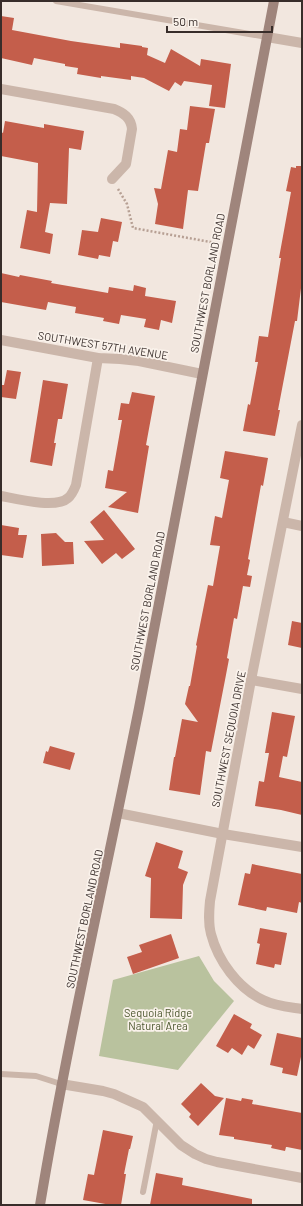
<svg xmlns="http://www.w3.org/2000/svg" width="303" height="1206" font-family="Barlow,sans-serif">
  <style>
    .green { fill: #b9c29e }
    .building { fill: #c45e4b }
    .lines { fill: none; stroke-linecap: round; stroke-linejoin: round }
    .path { stroke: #b7a094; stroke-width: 2.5; stroke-dasharray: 2 2; stroke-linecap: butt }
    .service { stroke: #cbb6aa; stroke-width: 6 }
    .minor { stroke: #cbb6aa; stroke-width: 10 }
    .secondary { stroke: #9f857c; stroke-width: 10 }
    .labels { text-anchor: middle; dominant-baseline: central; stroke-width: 3.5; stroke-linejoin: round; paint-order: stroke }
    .street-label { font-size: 11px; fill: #382d2a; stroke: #faf2eb }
    .park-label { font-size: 11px; fill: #4b562e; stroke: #faf2eb }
  </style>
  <rect width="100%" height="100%" fill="#f2e7df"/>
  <path class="green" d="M199,956l15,25 20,20 -56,69 -79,-14 14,-76z"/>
  <g class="building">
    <path d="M1,16l13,2 -2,12 59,11 49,7v-5l22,3v1l6,1 -1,7 18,8 6,-14 29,17 1,-7 30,5 -6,44 -16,-2 3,-21 -28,-4 -3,5 -6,-4 -6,9 -25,-13 -13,-2v4l-30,-4v2l-24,-4 1,-6 -13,-2v-2l-31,-6 -2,7 -31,-7z"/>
    <path d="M190,106l25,3 -6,34h-3l-8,48 -10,-1 -5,39 -28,-5 3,-20 -4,-16 7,1 7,-39 9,2 3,-23 7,1z"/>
    <path d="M5,121l39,7v-4l40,7 -3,19 -12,-2 -2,56 -17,-1 -5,29 8,2 -3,20 -30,-6 7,-38 10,2 1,-49 -37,-7v-24l2,1z"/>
    <path d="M296,166h6v114l-5,41h-2l-17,89h2l-5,26 -32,-5 5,-27 2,1 8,-43h-3l4,-26 9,1 13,-79h-2l12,-66 -5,-1 5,-24 5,1z"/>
    <path d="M101,218l21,4 -4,20 -5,-1 -3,16 -11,-2 -1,4 -20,-4 4,-25 16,2z"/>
    <path d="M1,273l18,4 1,-2 32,6 -1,2 57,10 1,-6 24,4 1,-6 12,3 -1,8 31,5 -4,22 -11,-3 -2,10 -15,-3 2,-8 -25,-4 -2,9 -16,-3 1,-3 -29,-5 1,-6 -28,-5 -2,8 -45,-8z"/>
    <path d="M7,370l14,2 -5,27 -15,-2v-12h3z"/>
    <path d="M43,380l25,4 -6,35h-4l-4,24h2l-4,23 -22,-4z"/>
    <path d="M132,392l23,4 -9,49 3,1 -11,67 -30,-6 19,-15 -22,-4 3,-18 5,1 9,-51h-4l3,-17 8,1z"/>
    <path d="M225,451l43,7 -5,28 -2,-1 -13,74 2,1 -3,15 5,1 -2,11 -7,-1 -6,33 -3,-1 -7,40 2,1 -4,21 -14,72 -5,-1 -6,44 -31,-5 5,-33h1l7,-38 16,3 -13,-18 4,-18h1l7,-40 -1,-1 12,-60 5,1 7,-40 -10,-1 5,-29 7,2 7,-38 -9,-2z"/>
    <path d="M104,510l31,39 -13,10 -6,-6 -14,11 -18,-23 20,-1 -14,-18z"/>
    <path d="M1,525l18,3 -1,7h9l-4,23 -22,-3z"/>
    <path d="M56,533l9,9h8l1,22 -32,2 -1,-32z"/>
    <path d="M292,621l10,2v25l-14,-3z"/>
    <path d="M272,712l23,4 -8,41 -4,-1 -4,21 23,5v33l-21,-5 -26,-4 4,-25 5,1 5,-29h-4z"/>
    <path d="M50,746l25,7 -5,17 -27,-7 3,-12 2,1z"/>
    <path d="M156,842l27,9 -5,17 10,4 -5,13 -1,34 -32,-1 1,-40 -6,-2z"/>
    <path d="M252,864l50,10v29l-3,-1 -2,11 -30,-6 -1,4 -28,-6 7,-32 5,1z"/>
    <path d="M260,928l27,5 -6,32 -6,-1 -1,4 -18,-4 4,-20 -3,-1z"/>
    <path d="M171,934l8,24 -46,16 -6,-17 15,-5 -3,-7z"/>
    <path d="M234,1014l18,10 -2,4 12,7 -8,14 -6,-4 -6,10 -10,-7 -4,5 -12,-7z"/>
    <path d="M277,1033l25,5v14l-5,24 -15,-3 1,-5 -13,-3z"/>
    <path d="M201,1083l14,13 9,2 -26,28 -9,-9 2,-3 -10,-10z"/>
    <path d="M226,1098l15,3 1,-3 11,2 -1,4 50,9v37l-15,-3h-1l-1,4 -14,-3 1,-3 -38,-6v-2l-15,-2z"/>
    <path d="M103,1130l30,6 -3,13h-1l-5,25h2l-1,7 -4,24h-10l-28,-5 5,-26 6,1z"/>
    <path d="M156,1173l27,5 -1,7 70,14v6h-102z"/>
  </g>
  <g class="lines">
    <path class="path" d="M118,189l9,15 6,24 83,15"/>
    <g class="service">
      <path d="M56,1l211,36"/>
      <path d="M1,1074l35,2 25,8"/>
      <path d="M143,1192l14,-72"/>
    </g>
    <g class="minor">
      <path d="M267,37l35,6"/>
      <path d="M1,89l113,20c10,4 17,9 18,20l-6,35 -14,15"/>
      <path d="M1,340l97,18 22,1 19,2 63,13"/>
      <path d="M302,425l-51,255 -41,221c-1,11 -2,22 1,33 7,27 27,54 52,66 12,6 26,7 39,9"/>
      <path d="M1,496c16,3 55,13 67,2 4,-3 6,-8 8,-13l22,-127"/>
      <path d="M283,522l19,4"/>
      <path d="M251,680l51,9"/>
      <path d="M118,813l105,21 79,13"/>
      <path d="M61,1084l42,7 11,3 29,13 38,38 14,9 11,5 11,3 85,16"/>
    </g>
    <path class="secondary" d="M40,1205c28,-167 66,-332 99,-497l135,-707"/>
  </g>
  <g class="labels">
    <g class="street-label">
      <text transform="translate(207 283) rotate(-79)">SOUTHWEST BORLAND ROAD</text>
      <text transform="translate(103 345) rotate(9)">SOUTHWEST 57TH AVENUE</text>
      <text transform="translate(147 601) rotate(-79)">SOUTHWEST BORLAND ROAD</text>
      <text transform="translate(228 739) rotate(-79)">SOUTHWEST SEQUOIA DRIVE</text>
      <text transform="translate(84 919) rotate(-78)">SOUTHWEST BORLAND ROAD</text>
    </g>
    <g class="park-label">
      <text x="158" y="1012">Sequoia Ridge<tspan x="158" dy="13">Natural Area</tspan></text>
    </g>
  </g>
  <rect width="303" height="1206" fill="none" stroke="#382d2a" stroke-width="4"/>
  <path d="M167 26v6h105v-6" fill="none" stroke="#382d2a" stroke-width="2"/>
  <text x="173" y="26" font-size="12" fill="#382d2a" stroke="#faf2eb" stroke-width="3" paint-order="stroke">50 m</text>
</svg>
